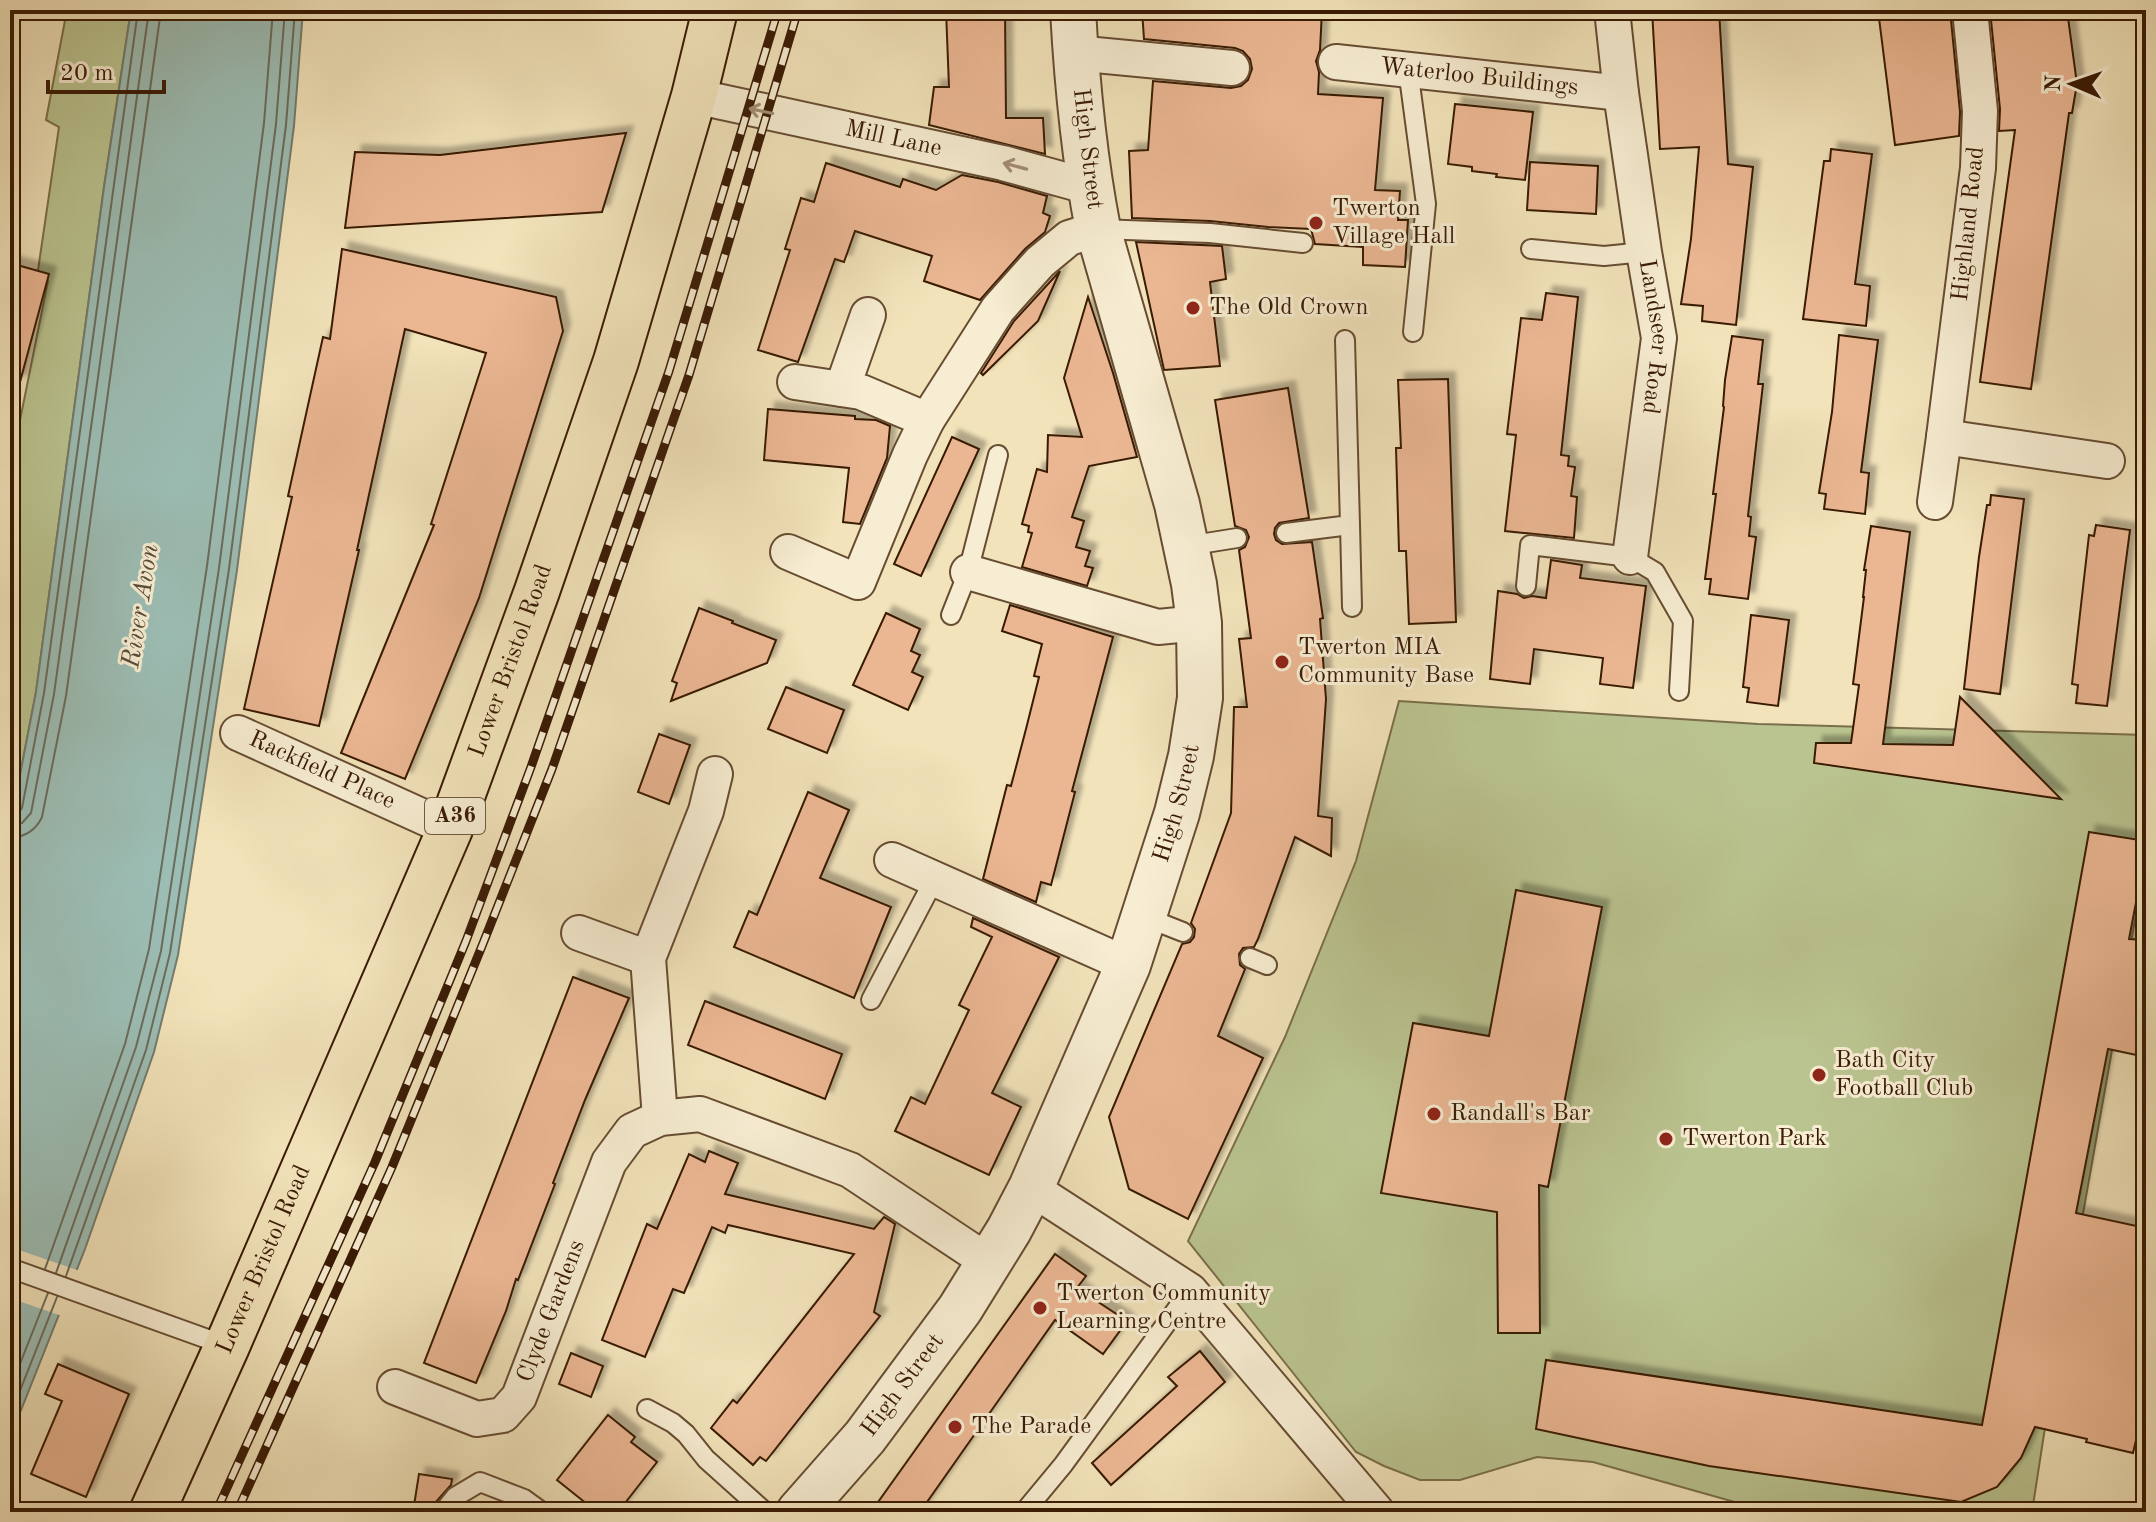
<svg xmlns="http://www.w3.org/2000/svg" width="2156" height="1522" font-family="'Old Standard TT',serif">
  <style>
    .green { fill: #bac490; stroke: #7a6f4a; stroke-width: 2 }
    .water { fill: #9cbdb4; stroke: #747c6e; stroke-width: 2 }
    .pier { fill: #f2e3ba }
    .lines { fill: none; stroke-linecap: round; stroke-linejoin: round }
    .shore { stroke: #6a6c5c; stroke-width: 2 }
    .building { fill: #ebb793; stroke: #391a04; stroke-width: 2; filter: url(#shadow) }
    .service-casing { stroke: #674c32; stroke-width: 22 }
    .minor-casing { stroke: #674c32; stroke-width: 38 }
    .tertiary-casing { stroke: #674c32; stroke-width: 48 }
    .trunk-casing { stroke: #391a04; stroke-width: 48 }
    .service { stroke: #f7edd2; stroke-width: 18 }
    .minor { stroke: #f7edd2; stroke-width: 34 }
    .tertiary { stroke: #f7edd2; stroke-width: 44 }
    .trunk { stroke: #f2e3ba; stroke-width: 44 }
    .rail-casing { stroke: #391a04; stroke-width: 9 }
    .rail { stroke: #f7edd2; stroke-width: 6; stroke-dasharray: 18; stroke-linecap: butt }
    .oneway { stroke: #a28e75 }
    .poi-dot { fill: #8f2418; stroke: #f7edd2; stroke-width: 3 }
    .labels { text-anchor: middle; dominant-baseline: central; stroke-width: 6; stroke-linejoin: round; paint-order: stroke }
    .shield { fill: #f7edd2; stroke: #725942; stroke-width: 2 }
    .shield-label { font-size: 22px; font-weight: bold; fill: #391a04 }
    .street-label { font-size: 24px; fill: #391a04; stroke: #f7edd2 }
    .poi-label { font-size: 24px; fill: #391a04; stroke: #f7edd2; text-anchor: start }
    .water-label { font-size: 26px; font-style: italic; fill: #574b39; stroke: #f7edd2 }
  </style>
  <defs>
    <filter id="shadow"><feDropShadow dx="7" dy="-7" stdDeviation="2" flood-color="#0004"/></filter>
  </defs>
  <rect width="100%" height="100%" fill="#f2e3ba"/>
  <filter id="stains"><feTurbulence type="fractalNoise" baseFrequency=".0025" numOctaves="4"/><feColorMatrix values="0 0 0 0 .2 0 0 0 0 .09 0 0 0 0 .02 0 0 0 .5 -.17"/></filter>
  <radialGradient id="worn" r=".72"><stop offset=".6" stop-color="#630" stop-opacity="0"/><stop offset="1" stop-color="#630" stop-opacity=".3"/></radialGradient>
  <g class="green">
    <path d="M67,10h64l-27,177 -68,505 -26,135v-357l38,-189 -11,-4 22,-150 -13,-7z"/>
    <path d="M1399,701l359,23 388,11v123l-102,576 -12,78h-262l-177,-50 -56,-5 -77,23h-40l-36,-14 -28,-14 -168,-211 97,-204 71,-176z"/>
  </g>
  <path class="water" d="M131,10h172l-9,116 -57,444 -59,385 -24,97 -69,197 -75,189v-611l26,-135 68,-505z"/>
  <path class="pier" d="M10,1247l70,24 -18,45 -52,-18z"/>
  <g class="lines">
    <g class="shore">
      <path d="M10,816l7,-2 5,-6 22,-115 94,-683"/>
      <path d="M10,826l12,-3 9,-10 23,-119 95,-684"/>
      <path d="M10,838c15,-1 26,-8 32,-21l24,-121 95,-686"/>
      <path d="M45,1269l80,-225 24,-95 58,-383 57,-443 9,-113"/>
      <path d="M56,1273l80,-226 25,-96 58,-383 57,-444 9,-114"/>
      <path d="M66,1276l80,-226 24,-97 59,-384 57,-444 9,-115"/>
      <path d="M10,1389l38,-96"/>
      <path d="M10,1416l47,-119"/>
    </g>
  </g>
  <g class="building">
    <path d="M946,10h59l1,108h37l2,36 -116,-29 5,-38h15z"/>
    <path d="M1142,10h180l-2,40 -4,11 3,11 -1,22 65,4 -8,92 25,1 -2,29h10l-3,47 -42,-2v-18l-48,-3 -4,-15 -43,-2 -58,-6 -78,-3 -3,-67 19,-1 5,-69 78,7 10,-2 7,-6 4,-11 -2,-10 -7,-8 -8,-3 -91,-9z"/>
    <path d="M1652,10h67l9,154 25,3 -17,158 -34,-4 1,-15 -22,-2 10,-65 8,-92 -39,2z"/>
    <path d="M1878,10h72l10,102 -1,24 -64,9z"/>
    <path d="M1990,10h77l10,74 -5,29h-3l-38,276 -51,-7 35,-252 -16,1 1,-22z"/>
    <path d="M1455,104l78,8 -8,68 -29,-3 1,-3 -25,-3v-4l-24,-3z"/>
    <path d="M626,133l-24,79 -257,16 10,-76 85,3z"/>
    <path d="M1831,149l41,5 -17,130 15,2 -4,40 -63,-7 21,-158h6z"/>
    <path d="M1530,162l68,4 -2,48 -69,-4z"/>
    <path d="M826,163l74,24 3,-8 33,11 26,-15 36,7 49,14 -4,17 7,3 -5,16 -20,17 -45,51 -56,-19 8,-25 -77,-25 -11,31 -9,-3 -37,103 -40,-12 32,-100 -5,-1 16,-51 13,4z"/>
    <path d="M1136,242l86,4 4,33 -16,3 10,84 -56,4z"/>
    <path d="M342,249l214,48 7,34 -84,267 -74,181 -64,-26 93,-228 -3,-1 55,-171 -81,-24 -48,221h2l-40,176 -75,-17 48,-212 -4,-1 35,-159 7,2z"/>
    <path d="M10,263l39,11 -29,108 -10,-2z"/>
    <path d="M1060,271l-22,50 -55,54 -2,-2 33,-52z"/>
    <path d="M1546,293l32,4 -17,158 8,1 -1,10 7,1 -4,29 6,1 -3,41 -69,-7 11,-96 -9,-1 14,-116 21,2z"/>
    <path d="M1088,297l25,76 24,84 -48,9 -17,51 12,4 -8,26 14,4 -5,15 8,2 -6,18 -65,-19 10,-34 -4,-1 1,-6 -7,-2 15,-55 10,3 1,-37 34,2 -18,-59z"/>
    <path d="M1839,335l39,5 -17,132 8,1 -4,41 -41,-5 2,-15 -7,-1 13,-81z"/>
    <path d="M1732,336l31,4 -5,44h5l-15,132 3,1 -2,19 7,1 -8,62 -39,-5 2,-15h-6l11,-85h-3l11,-87 -1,-1 2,-26z"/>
    <path d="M1448,379l8,243 -47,2 -3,-73h-7l-3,-103h5l-3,-68z"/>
    <path d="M1288,388l21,130 -30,5 -4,5 -1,6 2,6 6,4 30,-2 11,76 -3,1 6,80 -8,117 14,2 -1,38 -36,-19 -37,102 -4,8 -11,1 -4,6 1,11 5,4 -27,67 45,22 -75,161 -59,-30 -20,-72 73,-173 8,-2 4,-5 1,-8 -4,-6 40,-110 3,-106h13l-8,-68 12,-1 -12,-88 6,-3 4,-10 -3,-7 -11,-4 -20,-126z"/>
    <path d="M768,409l87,7v3l21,1 14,6 -3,32 -27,66 -17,-2 6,-54 -85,-8z"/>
    <path d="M952,437l27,12 -58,127 -27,-12z"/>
    <path d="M1991,495l33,4 -24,195 -36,-5 15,-132 8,-52h3z"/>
    <path d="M2096,525l34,5 -23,176 -31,-3 2,-18 -6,-1 17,-149 5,1z"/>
    <path d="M1871,526l39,6 -27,212 70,1 7,-48 101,102 -247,-36 2,-20h35l8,-58 -6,-1 11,-87h-1l3,-27h-2z"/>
    <path d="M1551,560l31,5 -2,13 66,8 -13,102 -33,-4 3,-26 -69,-9 -4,35 -40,-5 8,-88 19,3 7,4 8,-2 14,2z"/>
    <path d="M1010,605l103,32 -41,154 3,1 -24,93 -10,-3 -5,20 -53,-23 24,-94 4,1 15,-57 13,-52 -5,-1 8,-32 -40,-13z"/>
    <path d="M699,608l34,13 -1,2 44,17 -9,23 -96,38 6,-18 -5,-2z"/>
    <path d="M886,613l34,16 -9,22 9,4 -8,17 11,5 -15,33 -55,-25z"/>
    <path d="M1751,615l38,5 -11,86 -31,-4 2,-14 -6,-1z"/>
    <path d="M786,687l58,23 -17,43 -59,-24z"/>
    <path d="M659,734l31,11 -21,59 -31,-12z"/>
    <path d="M808,792l41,18 -29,68 71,29 -37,91 -120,-51 15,-36 8,4z"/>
    <path d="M2089,832l57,9v9l-17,89 17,1v117l-38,-8 -32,164 70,15v210l-9,-2 -4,17 -47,-11 1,-3 -52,-12 -14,31 -24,29 -36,15 -252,-36 -173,-37 10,-69 436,65z"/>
    <path d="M1516,890l86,17 -54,280 -9,-2 1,148h-42l-1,-121 -116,-19 32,-170 76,13z"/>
    <path d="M973,918l86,39 -67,136 29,14 -32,68 -94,-44 16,-34 14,7 44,-94 -10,-5 33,-68 -21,-10z"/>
    <path d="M573,977l56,21 -44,102 -32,83 2,1 -37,96 -2,-1 -10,32 -30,72 -52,-20z"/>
    <path d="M705,1001l137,53 -17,45 -137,-54z"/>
    <path d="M709,1151l29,12 -13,31 149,35 10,-12 11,7 -21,88 6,4 -114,145 -6,-4 -7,8 -42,-37 22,-28 4,3 117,-149 -126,-29 -3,8 -13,-6 -28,66 -11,-4 -28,68 -43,-17 45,-116 10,5 32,-75 16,8z"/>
    <path d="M1055,1254l31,22 -9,12 50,33 -24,33 -48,-34 -135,192h-49z"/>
    <path d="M1200,1351l25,31 -114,103 -19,-22 85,-77 -9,-9z"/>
    <path d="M571,1353l32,13 -12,31 -32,-13z"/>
    <path d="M58,1364l71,30 -43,103 -55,-23 31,-73 -17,-7z"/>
    <path d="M608,1415l27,22 -4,5 26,20 -39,50h-21l-40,-32z"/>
    <path d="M419,1474l33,5 -1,6 -17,19 -3,8h-18z"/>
  </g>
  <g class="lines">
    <defs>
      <g id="service">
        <path d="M1408,69l18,135 -13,128"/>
        <path d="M1098,229l112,4 93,10"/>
        <path d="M1531,249l73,7 40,-4"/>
        <path d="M1350,525l2,82"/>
        <path d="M1286,533l64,-8 -5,-185"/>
        <path d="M1187,546l50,-8"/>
        <path d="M1526,586l4,-41 100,12 25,15 28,49 -4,70"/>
        <path d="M951,615l17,-43 30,-117"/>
        <path d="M1145,917l38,15"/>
        <path d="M1250,958l17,7"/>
        <path d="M871,1000l63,-120"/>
        <path d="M10,1268l217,78"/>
        <path d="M647,1409l26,14 13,11 20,25 59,53"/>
        <path d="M443,1512l12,-15 25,-15 44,17 18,13"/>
        <path d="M1024,1512l39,-47 127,-174"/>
      </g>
      <g id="minor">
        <path id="s1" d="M1612,10l9,83 23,159 15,86 -29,219"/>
        <path d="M1970,10l10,101 -2,57 -34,269 163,24"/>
        <path d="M1075,53l157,15"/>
        <path id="s2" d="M1336,62l285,31"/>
        <path id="s3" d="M694,96l309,67 87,24"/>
        <path d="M795,382l66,10 66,28"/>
        <path d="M842,389l26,-74"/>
        <path d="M1935,502l9,-65"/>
        <path d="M788,552l70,30 52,-127 17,-35 71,-111 42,-47 29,-24 29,-9"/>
        <path d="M968,572l190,55 41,-4"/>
        <path id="s4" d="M238,733l212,96"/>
        <path d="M892,860l236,105"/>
        <path d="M579,933l69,25"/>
        <path d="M660,1118l-12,-160 58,-147 9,-37"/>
        <path d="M1031,1188l159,103 187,221"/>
        <path id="s5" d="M395,1387l82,32 26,-4 16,-18 90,-235 23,-31 28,-13 40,-4 150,56 140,93"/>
      </g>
      <g id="tertiary">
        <path id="s6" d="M799,1512l66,-75 95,-128 49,-79 22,-42 97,-223 49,-152 14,-57 9,-58 -1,-75 -5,-39 -17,-80 -79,-275c-14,-72 -21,-146 -25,-219"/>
      </g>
      <g id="trunk">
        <path id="s7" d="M152,1512l75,-166 223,-517 87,-238 79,-230 78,-265 21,-86"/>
      </g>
    </defs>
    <use href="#service" class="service-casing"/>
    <use href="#minor" class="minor-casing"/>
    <use href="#tertiary" class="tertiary-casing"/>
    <use href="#trunk" class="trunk-casing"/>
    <use href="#service" class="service"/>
    <use href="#minor" class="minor"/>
    <use href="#tertiary" class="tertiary"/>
    <use href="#trunk" class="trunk"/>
    <defs>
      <g id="rail">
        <path d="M216,1512l159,-350 91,-221 65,-174 138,-396 109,-361"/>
        <path d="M237,1512l155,-345 90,-221 70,-177 137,-394 109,-365"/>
      </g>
    </defs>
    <use href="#rail" class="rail-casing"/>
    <use href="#rail" class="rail"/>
  </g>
  <defs><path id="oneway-shaft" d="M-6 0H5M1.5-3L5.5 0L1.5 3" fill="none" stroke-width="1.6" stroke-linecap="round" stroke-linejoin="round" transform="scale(2)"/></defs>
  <g class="oneway">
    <use href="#oneway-shaft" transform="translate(761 111) rotate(-168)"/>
    <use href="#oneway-shaft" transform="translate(1015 166) rotate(-165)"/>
  </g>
  <g class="poi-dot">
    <circle cx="1316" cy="223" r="8"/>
    <circle cx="1193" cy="308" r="8"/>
    <circle cx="1282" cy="662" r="8"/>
    <circle cx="1819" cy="1075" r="8"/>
    <circle cx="1434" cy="1114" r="8"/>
    <circle cx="1666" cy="1139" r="8"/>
    <circle cx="1040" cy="1308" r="8"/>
    <circle cx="955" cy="1427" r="8"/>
  </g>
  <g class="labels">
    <rect class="shield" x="425" y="798" width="60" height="36" rx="6"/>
    <g class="shield-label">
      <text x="455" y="816">A36</text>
    </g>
    <g class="street-label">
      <text stroke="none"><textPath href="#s2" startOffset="144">Waterloo Buildings</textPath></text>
      <text stroke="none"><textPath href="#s3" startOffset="204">Mill Lane</textPath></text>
      <text transform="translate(1087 149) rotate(83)">High Street</text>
      <text transform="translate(1969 224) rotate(-84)">Highland Road</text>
      <text stroke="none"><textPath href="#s1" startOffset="330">Landseer Road</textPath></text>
      <text stroke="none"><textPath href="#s7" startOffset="924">Lower Bristol Road</textPath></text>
      <text stroke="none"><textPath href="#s4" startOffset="92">Rackfield Place</textPath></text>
      <text stroke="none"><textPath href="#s6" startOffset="812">High Street</textPath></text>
      <text stroke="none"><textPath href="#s7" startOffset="276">Lower Bristol Road</textPath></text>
      <text stroke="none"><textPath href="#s5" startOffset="230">Clyde Gardens</textPath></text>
      <text stroke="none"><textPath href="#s6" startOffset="164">High Street</textPath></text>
    </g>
    <g class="poi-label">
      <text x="1332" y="209">Twerton<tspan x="1332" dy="28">Village Hall</tspan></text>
      <text x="1209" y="308">The Old Crown</text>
      <text x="1298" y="648">Twerton MIA<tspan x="1298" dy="28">Community Base</tspan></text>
      <text x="1835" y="1061">Bath City<tspan x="1835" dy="28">Football Club</tspan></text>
      <text x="1450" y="1114">Randall's Bar</text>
      <text x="1682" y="1139">Twerton Park</text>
      <text x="1056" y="1294">Twerton Community<tspan x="1056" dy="28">Learning Centre</tspan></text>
      <text x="971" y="1427">The Parade</text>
    </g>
    <g class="water-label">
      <text transform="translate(141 606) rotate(-81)">River Avon</text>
    </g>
  </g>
  <rect width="2156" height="1522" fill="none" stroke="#f2e3ba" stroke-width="40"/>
  <rect x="12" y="12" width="2132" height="1498" fill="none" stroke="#391a04" stroke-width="4"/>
  <rect x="20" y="20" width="2116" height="1482" fill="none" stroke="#391a04" stroke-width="2"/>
  <g transform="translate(2072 84) rotate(272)" stroke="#f7edd2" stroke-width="6" paint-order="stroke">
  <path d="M0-6L14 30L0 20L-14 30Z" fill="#391a04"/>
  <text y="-12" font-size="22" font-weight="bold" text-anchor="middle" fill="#391a04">N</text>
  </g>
  <path d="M48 80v12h116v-12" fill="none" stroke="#391a04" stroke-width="4"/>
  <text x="60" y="80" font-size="24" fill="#391a04" stroke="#f7edd2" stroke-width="6" paint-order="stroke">20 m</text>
  <rect width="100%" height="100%" filter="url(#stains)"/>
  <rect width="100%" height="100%" fill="url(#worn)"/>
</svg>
